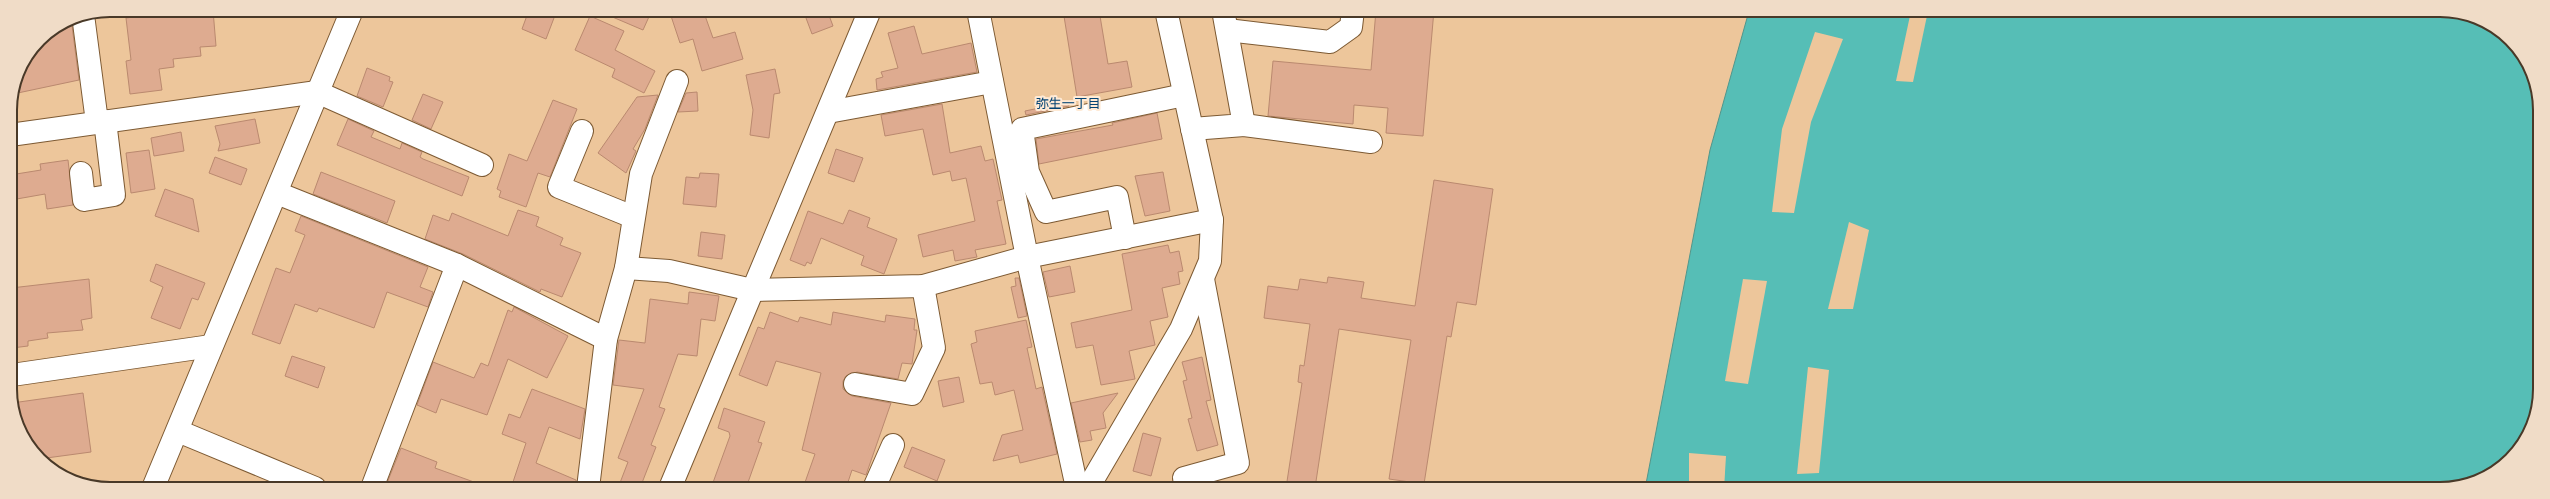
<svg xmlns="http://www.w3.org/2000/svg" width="2550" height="499" font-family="'Fira Sans Condensed','Noto Sans JP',sans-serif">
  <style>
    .water { fill: #56beb6; stroke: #52968b }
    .pier { fill: #edc69b }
    .building { fill: #deab90; stroke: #ba896f }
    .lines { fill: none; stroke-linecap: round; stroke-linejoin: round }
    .minor-casing { stroke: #7d5a33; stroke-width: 24 }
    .path { stroke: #997d60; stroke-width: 2.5; stroke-dasharray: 3 2; stroke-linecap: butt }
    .minor { stroke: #fff; stroke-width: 22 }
    .labels { text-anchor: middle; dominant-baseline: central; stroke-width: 4; stroke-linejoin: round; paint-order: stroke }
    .neighbourhood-label { font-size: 13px; fill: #044373; stroke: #ffead5 }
    .rim { fill: none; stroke: #493928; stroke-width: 2 }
  </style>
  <rect width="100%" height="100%" fill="#edc69b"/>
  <path class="water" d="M1749,11h704l31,9 27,19 27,51 1,312c-11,37 -23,61 -60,79 -9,4 -22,5 -33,8h-801l65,-339z"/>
  <g class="pier">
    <path d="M1911,11h17l-15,71 -17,-1z"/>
    <path d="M1815,32l28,7 -32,83 -17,91 -22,-1 10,-83z"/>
    <path d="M1849,222l20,8 -16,79h-25z"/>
    <path d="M1743,279l24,2 -19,103 -23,-3z"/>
    <path d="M1808,367l21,3 -10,103 -22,1z"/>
    <path d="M1689,453l37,3 -2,33h-35z"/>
  </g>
  <g class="building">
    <path d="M185,10h28l3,36 -16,1 1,9 -28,3 1,8 -15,2 3,21 -32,4 -4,-33 5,-1 -5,-42z"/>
    <path d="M529,10h28l-11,29 -24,-10z"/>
    <path d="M596,10h56l-9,20z"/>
    <path d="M669,10h34l10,28 22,-6 8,27 -41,12 -9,-32 -13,4z"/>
    <path d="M803,10h24l6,16 -21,8z"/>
    <path d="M1063,10h36l9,54 19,-3 5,26 -55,10z"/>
    <path d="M1376,10h58l-11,126 -37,-3 2,-25 -34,-3 -1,19 -85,-8 5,-55 98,9z"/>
    <path d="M590,16l34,15 -9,19 40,21 -11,22 -32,-16 3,-8 -40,-19z"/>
    <path d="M71,18l8,62 -66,14 5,-22 21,-33z"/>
    <path d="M914,26l8,28 49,-11 6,29 -100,18 -1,-11 7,-2 -2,-5 17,-4 -10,-35z"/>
    <path d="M367,68l23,9 -1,4 4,1 -10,25 -26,-11z"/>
    <path d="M775,69l5,24 -6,1 -5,44 -19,-3 3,-25 -7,-35z"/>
    <path d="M697,92l1,19 -20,1 8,-19z"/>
    <path d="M423,94l20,8 -12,27 -19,-9z"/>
    <path d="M658,95l-13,34 -12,20 3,2 -10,22 -28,-20 39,-56z"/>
    <path d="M553,100l24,9 -27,68 -12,-4 -12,34 -27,-10 2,-6 -4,-2 12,-35 18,7z"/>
    <path d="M1068,102l1,4 -43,9 -1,-4z"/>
    <path d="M942,104l8,49 31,-7 4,15 8,-2 9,41 -5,1 9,43 -31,6 2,7 -22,4 -2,-11 -30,7 -5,-22 57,-14 -9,-43 -14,3 -2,-10 -17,4 -10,-46 -38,7 -4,-21z"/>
    <path d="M1157,113l5,26 -123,25 -3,-25 77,-14 -1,-2z"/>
    <path d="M255,119l5,24 -42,8 2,-7 -5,-18z"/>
    <path d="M348,119l26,12 -3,6 29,12 2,-6 20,9 -2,5 3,2 46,18 -7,19 -125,-51z"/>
    <path d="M181,132l3,19 -30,5 -3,-18z"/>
    <path d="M836,149l27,9 -9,24 -26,-9z"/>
    <path d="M149,150l6,39 -24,4 -5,-40z"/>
    <path d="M215,157l32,12 -6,16 -32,-12z"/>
    <path d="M68,160l5,45 -26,4 -2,-15 -34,6 -1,-25 31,-5 -1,-6z"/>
    <path d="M321,172l74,29 -8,22 -74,-29z"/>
    <path d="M1163,172l7,39 -25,5 -10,-40z"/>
    <path d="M700,173l19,1 -3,33 -33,-3 3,-27 13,1z"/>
    <path d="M1434,180l59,9 -17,116 -19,-3 -6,35 -4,-1 -23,148 -35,-5 22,-139 -72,-11 -24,159h-29l16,-105 -4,-1 2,-17 4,1 6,-42 -46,-6 4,-32 30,4 2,-11 27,4 1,-6 36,5 -3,16 54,8z"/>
    <path d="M165,189l28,10 6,33 -44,-16z"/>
    <path d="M518,210l21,7 -3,9 27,12 -3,7 21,8 -19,44 -21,-8 -1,3 -77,-38 -38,-15 8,-24 16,6 3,-8 56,23z"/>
    <path d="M849,210l21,8 -3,9 30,12 -13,35 -23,-9 3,-9 -43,-18 -10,26 -4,-2 -2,4 -15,-6 18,-49 35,13z"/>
    <path d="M301,216l127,51 -8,20 13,5 -5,15 -41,-15 -13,36 -55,-20 -2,4 -22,-8 -15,40 -28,-10 24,-66 14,5 15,-38 -10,-4z"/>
    <path d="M701,232l24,3 -3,24 -24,-3z"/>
    <path d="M1168,245l2,8 9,-2 4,20 -5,1 2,12 -18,4 6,29 -18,4 5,24 -26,6 6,28 -34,6 -8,-40 -17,3 -5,-25 61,-13 -10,-56z"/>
    <path d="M156,264l49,19 -7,17 -6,-2 -12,31 -29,-11 12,-31 -13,-6z"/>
    <path d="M1070,266l5,26 -26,5 -6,-25z"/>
    <path d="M1015,278h4l8,38 -9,2 -7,-31 5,-1z"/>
    <path d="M89,279l3,39 -11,2 2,10 -36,3 1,5 -20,3v5l-16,2 -1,-60z"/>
    <path d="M689,292l30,4 -4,25 -14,-2 -4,37 -19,-2 -19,53 6,2 -14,36 5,2 -16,41h-22l10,-26 -10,-4 26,-69 -31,-4 6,-45 26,3 5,-44 38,5z"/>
    <path d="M514,307l54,29 -21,42 -39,-19 -21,56 -46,-16 -5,14 -19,-8 16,-43 41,16 7,-15 7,3 20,-56 4,2z"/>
    <path d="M770,312l28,10 2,-5 31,8 2,-13 52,10 1,-7 29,4 -1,11h3l-5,34 -10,-1 -4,16 -41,-7 -11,4 -3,5v8l9,7 39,7 -25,72 -14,-5 -6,18h-43l12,-34 -13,-4 19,-77 -45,-12 -9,25 -28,-11 19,-48 6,2z"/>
    <path d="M1026,320l6,27 -5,1 9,41 6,-2 15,67 -37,9 -2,-8 -25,6 9,-26 21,-5 -9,-40 -19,5 -3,-13 -12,2 -9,-40 6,-2 -2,-11z"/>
    <path d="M292,356l33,11 -7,21 -33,-12z"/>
    <path d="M1202,357l9,43 -5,1 12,44 -21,6 -9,-32 4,-1 -9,-37 4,-1 -5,-18z"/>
    <path d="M959,377l5,25 -21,5 -5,-26z"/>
    <path d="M532,389l53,20 -5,30 -31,-12 -13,36 40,17v8h-65l15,-45 -24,-9 7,-20 11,4z"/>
    <path d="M83,393l8,59 -52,7 -27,-50v-6z"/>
    <path d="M1118,393l-15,20 3,15 -16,3 2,9 -12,2 -9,-39z"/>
    <path d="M724,408l41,14 -7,20 4,1 -16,45h-35l19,-52 -1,-4 -11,-4z"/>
    <path d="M1143,433l18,5 -10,38 -18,-5z"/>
    <path d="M912,447l33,13 -8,21 -33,-14z"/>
    <path d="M401,448l36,14 -2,6 50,18v2h-100z"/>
  </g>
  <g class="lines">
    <defs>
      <g id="minor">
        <path d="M978,10l49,247 50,231"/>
        <path d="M83,15l14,107"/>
        <path d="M1227,30l103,12 21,-15 2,-17"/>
        <path d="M828,112l164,-30"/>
        <path d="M1244,125l127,17"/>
        <path d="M1192,129l52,-4 -21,-115"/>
        <path d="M582,131l-23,56 74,30"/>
        <path d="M10,135l307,-43 165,73"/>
        <path d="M81,173l3,27 30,-5 -9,-74"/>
        <path d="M277,193l180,72 149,74"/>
        <path d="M1125,238l-8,-41 -71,15 -18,-40 -6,-43 162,-34"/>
        <path d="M626,268l43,3 83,19 171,-4 104,-29 185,-37"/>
        <path d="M12,375l199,-29"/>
        <path d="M855,384l57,10 22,-46 -11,-62"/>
        <path d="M178,431l137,57"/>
        <path d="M1184,478l54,-15 -35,-184"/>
        <path d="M153,488l199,-478"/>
        <path d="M372,488l85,-223"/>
        <path d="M588,488l18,-149 20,-71 15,-94 36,-93"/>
        <path d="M670,488l200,-478"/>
        <path d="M874,488l19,-43"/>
        <path d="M1088,488l93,-159 29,-68 2,-41 -46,-210"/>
      </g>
    </defs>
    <use href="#minor" class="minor-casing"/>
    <path class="path" d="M124,488h3"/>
    <use href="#minor" class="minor"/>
  </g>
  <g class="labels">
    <g class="neighbourhood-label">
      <text x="1068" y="103">弥生一丁目</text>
    </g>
  </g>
  <path d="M0 0H2550V499H0ZM110 17H2440A93 93 0 0 1 2533 110V389A93 93 0 0 1 2440 482H110A93 93 0 0 1 17 389V110A93 93 0 0 1 110 17Z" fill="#f0dcc7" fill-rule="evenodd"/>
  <path class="rim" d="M110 17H2440A93 93 0 0 1 2533 110V389A93 93 0 0 1 2440 482H110A93 93 0 0 1 17 389V110A93 93 0 0 1 110 17Z"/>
</svg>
